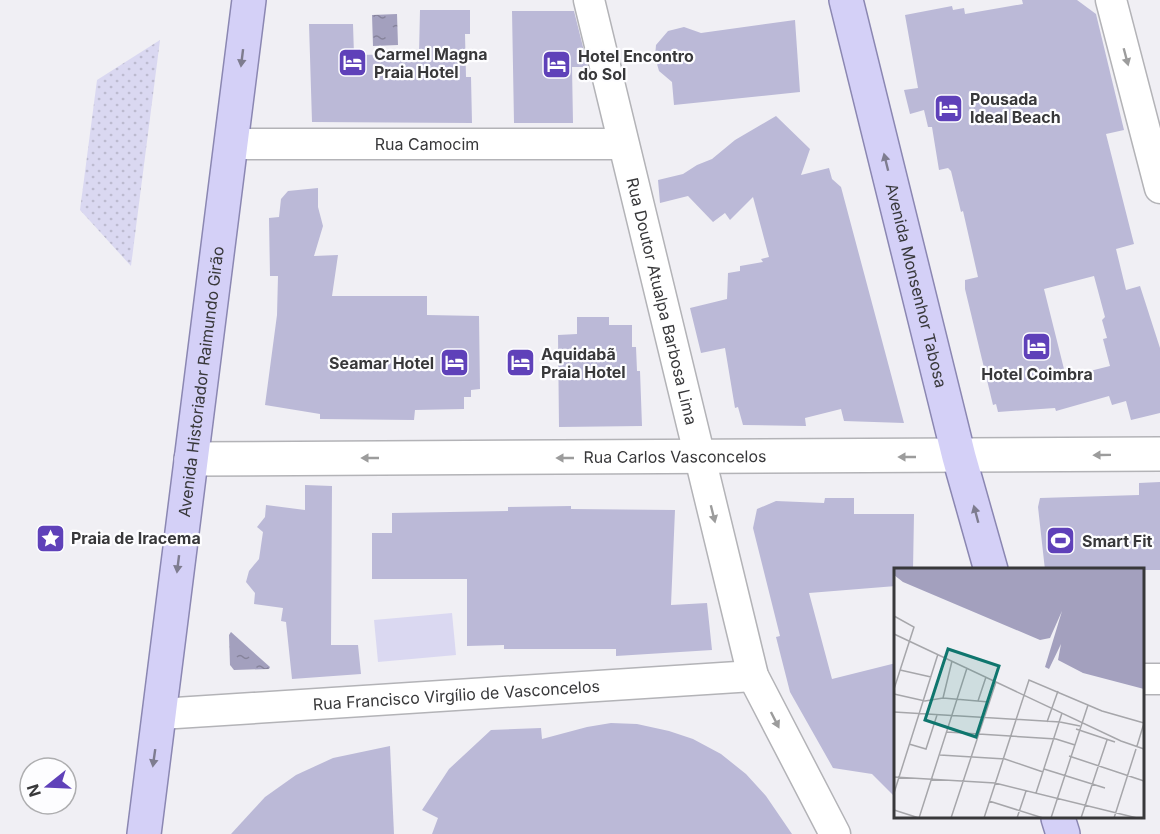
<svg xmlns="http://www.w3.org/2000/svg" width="1160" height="834" font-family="Inter,sans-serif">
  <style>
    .grass { fill: url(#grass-dots) }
    .pitch { fill: #dad8f1 }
    .water { fill: url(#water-ripples) }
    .building { fill: #bbb9d7; fill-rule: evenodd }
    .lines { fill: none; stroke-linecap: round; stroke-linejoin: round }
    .street-casing { stroke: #b3b3b7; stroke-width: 33 }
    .secondary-casing { stroke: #b3b3b7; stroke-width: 36 }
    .primary-casing { stroke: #8b87b2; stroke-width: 36 }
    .street { stroke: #fff; stroke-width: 30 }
    .secondary { stroke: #fff; stroke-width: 33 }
    .primary { stroke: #d4d0f7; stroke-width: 33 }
    .oneway { fill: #9c9c9c }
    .oneway2 { fill: #7e7c8f }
    .labels { text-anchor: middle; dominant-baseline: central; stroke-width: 4.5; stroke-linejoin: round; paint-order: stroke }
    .poi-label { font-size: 16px; font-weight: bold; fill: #38383a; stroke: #fdfdff; text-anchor: start }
    .street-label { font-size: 16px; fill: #38383a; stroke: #fdfdff }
    .inset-road { fill: none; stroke: #a6a6aa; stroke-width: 1.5 }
    .view { fill: #0f766e; fill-opacity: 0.15; stroke: #0f766e; stroke-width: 3 }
    .inset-edge { fill: none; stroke: #38383a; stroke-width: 3 }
  </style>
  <defs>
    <pattern id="grass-dots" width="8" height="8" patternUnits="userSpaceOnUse" patternTransform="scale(1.5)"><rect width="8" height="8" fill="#dad8f1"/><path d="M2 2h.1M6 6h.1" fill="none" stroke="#bcbacf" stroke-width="1.8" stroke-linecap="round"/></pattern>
    <pattern id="water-ripples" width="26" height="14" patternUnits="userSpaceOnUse" patternTransform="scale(1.5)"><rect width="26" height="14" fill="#a3a0be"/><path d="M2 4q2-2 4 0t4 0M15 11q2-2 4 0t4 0" fill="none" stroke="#86839b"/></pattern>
  </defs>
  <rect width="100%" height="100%" fill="#f0eff4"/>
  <path class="grass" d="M160,40l-29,226 -51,-56 17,-130z"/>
  <path class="pitch" d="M452,613l4,42 -78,7 -4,-42z"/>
  <g class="water">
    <path d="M397,14l1,31 -25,1 -1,-31z"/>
    <path d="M231,632l39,35 -1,2 -35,1 -4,-5 -1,-30z"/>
  </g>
  <g class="building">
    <path d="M1022,0h55l19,14 28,116 -18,4 28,110 -18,5 10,41 14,-4 20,62v65l-29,7 -5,-19 -14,4 -3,-9 -53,15 -1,-3 -57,4 -2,-8 -3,1 -28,-116v-9l13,-3 -15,-66 -2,1 -10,-41 -3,-3 -9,2 -7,-43h-4l-4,-17 -14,4 -6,-24 14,-2 -13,-73 47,-9 1,4 11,-2 1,6 58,-10zM1094,276l11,41 -3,3 5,18 -4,1 7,27 -44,11 -22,-88z"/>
    <path d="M420,10h50v24h-5l1,43h5l1,46 -160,-1 -3,-98h44l1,31 65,-1z"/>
    <path d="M512,11h62l14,56h-16l1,56h-59z"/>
    <path d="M795,20l5,72 -126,13 -2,-23 -13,-11 -4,-14 1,-12 12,-14 16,-4 17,6z"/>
    <path d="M776,116l34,33 -9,26 28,-7 3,11 9,8 63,236 -60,-2 -3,-12 -36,9 1,8 -63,-1 -5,-18 -3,1 -10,-60 -24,5 -11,-45 37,-9 1,-26 12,-2v-5l23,-4 -2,-3 8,-2 -16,-60 -23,23 -5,-7 -12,9 -25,-26 -28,7 -2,-23 25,-6 14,-9 15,-6 23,-19z"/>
    <path d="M318,188v19l5,19 -9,30 24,-1 -6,41h95v19l52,1 1,73 -9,1v7h-7v12l-49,1 -1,10 -94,-1v-5l-55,-9 12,-90 1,-39h-8l-1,-58 10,-1 2,-18 7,-8z"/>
    <path d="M577,317h32v8h23v22h4l1,24h3l2,55 -83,1 -1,-92 19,-1z"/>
    <path d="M1160,482v88h-115l-7,-63 2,-9 99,-3v-12z"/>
    <path d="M305,485l27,1 -1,159h27l3,29 -69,5 -6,-57 -5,-1 2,-13 -29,-4 1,-11 -9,-11 3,-11 10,-12 4,-27 -6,-5 8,-10 1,-12 39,5z"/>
    <path d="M825,498h29v16h60l-1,56h-17v16l-87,7 23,86 64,-16v135l-24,-24 -39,-6 -43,-76 -14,-55 4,-1 -27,-108 4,-19 19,-8 48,2z"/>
    <path d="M571,506v3l104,1 -4,95 36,-2 5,47 -96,6v-7h-112v-4l-37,1v-67h-95v-46h20v-20l116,-2v-4z"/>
    <path d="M611,723l26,1 32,7 24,8 28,15 25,20 20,22 26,38h-360l6,-16 -16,-8 27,-41 42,-39 50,-2 1,11 45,-12z"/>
    <path d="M390,746l4,88h-163l34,-37 31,-22 37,-17z"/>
  </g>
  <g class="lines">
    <defs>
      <g id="street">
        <path id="s1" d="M589,0l164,676 82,158"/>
        <path d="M1111,0l49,188"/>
        <path id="s2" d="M231,144h392"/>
        <path d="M1144,679h16"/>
        <path id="s3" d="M160,714l593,-38"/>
      </g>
      <g id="secondary">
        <path id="s4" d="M191,459l969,-5"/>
      </g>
      <g id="primary">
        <path id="s5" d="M846,0l113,457 32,113"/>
        <path d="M1058,818l5,16"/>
        <path id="s6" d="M144,834l105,-834"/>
      </g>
    </defs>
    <use href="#street" class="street-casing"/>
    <use href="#secondary" class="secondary-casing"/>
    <use href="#primary" class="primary-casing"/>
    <use href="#street" class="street"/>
    <use href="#secondary" class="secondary"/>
    <use href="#primary" class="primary"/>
  </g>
  <defs><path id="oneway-solid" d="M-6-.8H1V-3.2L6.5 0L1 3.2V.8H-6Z" transform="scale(1.5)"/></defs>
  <g class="oneway">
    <use href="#oneway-solid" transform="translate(1126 57) rotate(75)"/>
    <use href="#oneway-solid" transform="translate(1102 455) rotate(179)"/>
    <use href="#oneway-solid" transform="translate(907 457) rotate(-180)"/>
    <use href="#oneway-solid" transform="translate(370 458) rotate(180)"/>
    <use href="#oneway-solid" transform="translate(565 458) rotate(180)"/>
    <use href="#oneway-solid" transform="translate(713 514) rotate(76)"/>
    <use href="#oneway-solid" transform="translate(775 720) rotate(63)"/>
  </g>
  <g class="oneway2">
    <use href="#oneway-solid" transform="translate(242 58) rotate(97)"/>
    <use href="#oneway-solid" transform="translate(886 162) rotate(-104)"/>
    <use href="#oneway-solid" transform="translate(976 514) rotate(-105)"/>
    <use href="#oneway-solid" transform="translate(178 564) rotate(97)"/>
    <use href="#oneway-solid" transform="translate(154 758) rotate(98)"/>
  </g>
  <defs>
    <symbol id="hotel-square" viewBox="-11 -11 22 22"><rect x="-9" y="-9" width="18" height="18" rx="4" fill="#5f41b9" stroke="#fdfdff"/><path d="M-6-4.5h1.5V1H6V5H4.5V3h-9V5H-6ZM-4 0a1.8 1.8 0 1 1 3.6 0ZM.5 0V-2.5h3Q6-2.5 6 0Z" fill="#fff"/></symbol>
    <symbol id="sight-square" viewBox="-11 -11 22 22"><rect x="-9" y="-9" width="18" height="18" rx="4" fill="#5f41b9" stroke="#fdfdff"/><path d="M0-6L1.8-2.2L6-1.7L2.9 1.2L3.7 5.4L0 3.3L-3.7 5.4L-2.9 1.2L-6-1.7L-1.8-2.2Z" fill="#fff"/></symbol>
    <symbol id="stadium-square" viewBox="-11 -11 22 22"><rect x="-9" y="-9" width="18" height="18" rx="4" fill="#5f41b9" stroke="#fdfdff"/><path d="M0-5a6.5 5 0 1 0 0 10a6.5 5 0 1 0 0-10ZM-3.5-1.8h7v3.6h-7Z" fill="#fff"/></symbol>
  </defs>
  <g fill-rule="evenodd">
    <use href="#hotel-square" x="336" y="46" width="33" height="33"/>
    <use href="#hotel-square" x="540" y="48" width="33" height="33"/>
    <use href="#hotel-square" x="932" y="92" width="33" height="33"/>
    <use href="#hotel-square" x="1020" y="330" width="33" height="33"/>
    <use href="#hotel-square" x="438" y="346" width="33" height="33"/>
    <use href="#hotel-square" x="504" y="346" width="33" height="33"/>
    <use href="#sight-square" x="34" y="522" width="33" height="33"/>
    <use href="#stadium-square" x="1044" y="524" width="33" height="33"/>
  </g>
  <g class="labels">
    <g class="poi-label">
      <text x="374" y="54">Carmel Magna<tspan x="374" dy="18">Praia Hotel</tspan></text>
      <text x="578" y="56">Hotel Encontro<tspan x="578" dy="18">do Sol</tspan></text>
      <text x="970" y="99">Pousada<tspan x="970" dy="18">Ideal Beach</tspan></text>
      <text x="541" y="354">Aquidabã<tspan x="541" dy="18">Praia Hotel</tspan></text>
      <text x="434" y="363" text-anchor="end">Seamar Hotel</text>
      <text x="1037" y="374" text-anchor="middle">Hotel Coimbra</text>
      <text x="71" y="538">Praia de Iracema</text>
      <text x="1082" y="541">Smart Fit</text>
    </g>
    <g class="street-label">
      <text stroke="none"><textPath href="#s2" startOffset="196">Rua Camocim</textPath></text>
      <text stroke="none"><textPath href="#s5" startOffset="294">Avenida Monsenhor Tabosa</textPath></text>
      <text stroke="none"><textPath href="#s1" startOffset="310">Rua Doutor Atualpa Barbosa Lima</textPath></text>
      <text stroke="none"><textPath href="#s6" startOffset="456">Avenida Historiador Raimundo Girão</textPath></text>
      <text stroke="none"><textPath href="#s4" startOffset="484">Rua Carlos Vasconcelos</textPath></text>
      <text stroke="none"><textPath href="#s3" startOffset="297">Rua Francisco Virgílio de Vasconcelos</textPath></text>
    </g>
  </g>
  <g transform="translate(894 568)">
    <rect width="250" height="250" fill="#f0eff4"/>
    <path d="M0,1h250v120l-61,-16 -25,-13 3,-16 -12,25 -4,-2 17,-56 -12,27 -10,2 -137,-58 -9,-7z" fill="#a3a0be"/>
    <path class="inset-road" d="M0,48l20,11 -20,62M0,66l227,107 23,8M6,102l31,7M0,126l31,7 18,-3 46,4M49,130l9,-37M84,133l8,-24M0,144l166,10 20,4M153,154l11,-31M182,161l39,13M53,164l109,7 19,6M15,176l17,5 11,-34M243,178l7,-23M46,187l65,4 38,13M175,188l75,25M150,201l61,19M0,209l101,6 142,35M0,225l44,-139M142,225l26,-80M95,233l54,17M0,242l25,8M25,250l48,-150M57,250l45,-136M90,250l45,-138 73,31 42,12M123,250l9,-27M157,250l37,-113M187,250l26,-78M220,250l22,-69"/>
    <path class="view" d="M54,81l51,17 -23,71 -51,-17z"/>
    <rect width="250" height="250" class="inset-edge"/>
  </g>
  <g transform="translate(48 786) rotate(252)"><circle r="28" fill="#fdfdff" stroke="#aeaeb0" stroke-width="1.5"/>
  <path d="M0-4.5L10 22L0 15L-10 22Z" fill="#5f41b9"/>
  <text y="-9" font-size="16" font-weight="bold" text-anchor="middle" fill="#38383a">N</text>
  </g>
</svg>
